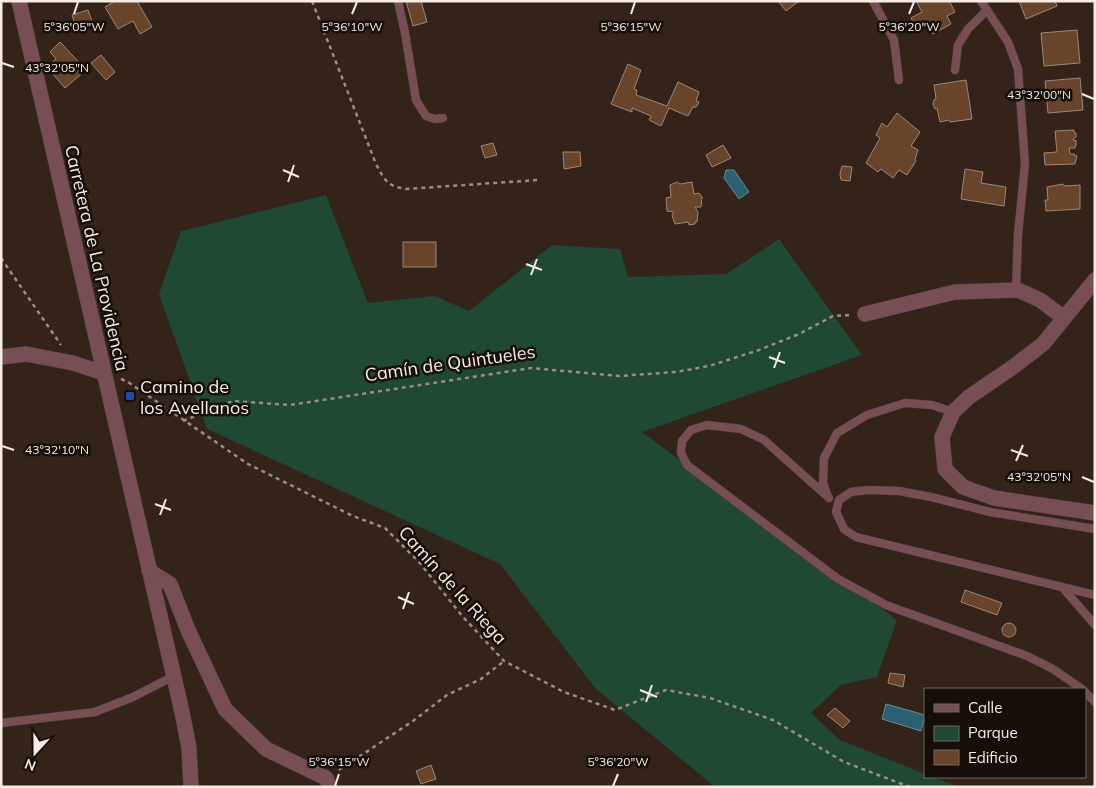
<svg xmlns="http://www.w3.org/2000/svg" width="1096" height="788" font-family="Mulish,sans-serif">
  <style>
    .green { fill: #1f4932 }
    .water { fill: #2b6071; stroke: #688a94 }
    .building { fill: #67442a; stroke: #9c887a }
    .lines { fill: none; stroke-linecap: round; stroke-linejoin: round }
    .service-casing { stroke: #4e3f35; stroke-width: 9 }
    .minor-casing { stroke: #4e3f35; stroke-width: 16 }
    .tertiary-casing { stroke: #4e3f35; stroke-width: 16 }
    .path { stroke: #9a8d84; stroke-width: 2.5; stroke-dasharray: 4 4; stroke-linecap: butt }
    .service { stroke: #764e54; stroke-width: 8 }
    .minor { stroke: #764e54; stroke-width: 15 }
    .tertiary { stroke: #764e54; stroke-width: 15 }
    .ticks { fill: none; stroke: #f7ece4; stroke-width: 2 }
    .transit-dot { fill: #1a4fb4; stroke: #160e09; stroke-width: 2 }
    .labels { text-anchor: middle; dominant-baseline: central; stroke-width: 5; stroke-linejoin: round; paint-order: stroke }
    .street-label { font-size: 18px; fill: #f7ece4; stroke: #160e09 }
    .poi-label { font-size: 18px; fill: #f7ece4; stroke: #160e09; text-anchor: start }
    .ticks-label { font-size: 12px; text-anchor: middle; fill: #f7ece4; stroke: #160e09; stroke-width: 5; stroke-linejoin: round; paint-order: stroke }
  </style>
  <rect width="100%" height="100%" fill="#332318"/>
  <path class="green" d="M326,195l42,108 66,-7 35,15 83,-66 68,4 8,28 98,-3 53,-35 83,116 -220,77 255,188 -20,57 -36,8 -30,28 29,27 85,34v3h7l28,10h-245l-119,-98 -96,-125 -293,-135 -48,-135 22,-63z"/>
  <g class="water">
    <path d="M726,170h8l15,22 -10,7 -15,-21z"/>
    <path d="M886,704l39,11 -4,16 -39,-12z"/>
  </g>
  <g class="building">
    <path d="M115,1h22l15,26 -12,7 -7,-13 -15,8 -13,-22z"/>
    <path d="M406,1h15l6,21 -14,4z"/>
    <path d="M778,1h21l-13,10z"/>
    <path d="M916,1h33l6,11 -8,4 4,8 -18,10 -6,-12 -11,6 -5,-10 11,-6z"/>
    <path d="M1019,1h36l2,5 -31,13z"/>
    <path d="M88,10l4,11 -16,6 -4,-12z"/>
    <path d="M1077,30l3,33 -36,3 -3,-33z"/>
    <path d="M60,42l26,28 -21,18 -18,-21 9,-8 -6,-7z"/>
    <path d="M101,55l14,17 -9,8 -15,-17z"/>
    <path d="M628,64l13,6 -7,19 3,1 -1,5 31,11 11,-24 21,10 -3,9 3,1 -3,5h-3l-5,9 -19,-8 -8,18 -12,-6 2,-4 -19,-8v4l-21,-8z"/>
    <path d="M1080,78l3,32 -35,3 -3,-32z"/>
    <path d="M966,80l6,39 -22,3 -1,-2 -9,2 -3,-14 -2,1 -2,-5 1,-4 2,-1 -2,-14z"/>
    <path d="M897,113l23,19 -9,14 7,4 -3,9 1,2 -9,14 -8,-5 -6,8 -12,-9 -3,3 -12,-9 14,-25 -4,-3 6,-12 5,4z"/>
    <path d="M1074,130v3h2v4l-3,2 1,2 2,-1v5l-1,3h-6l1,6h4v1l3,1 -2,8 -30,1 -1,-12 13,-1 -2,-21z"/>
    <path d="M493,143l4,12 -12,3 -4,-12z"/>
    <path d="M723,145l8,13 -19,9 -6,-12z"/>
    <path d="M563,152h17l1,14 -17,3z"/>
    <path d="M842,166l10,1 -2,14 -9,-1 -1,-6z"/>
    <path d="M965,169l18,3 -2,11 25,4 -2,19 -43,-7z"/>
    <path d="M677,182l3,2 12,-2 2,12 5,-1 3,4 -1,10h-6l3,5 -1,10h-2v2l-6,1 -1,-3 -13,2 -3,-9 2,-3 -7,-1 -1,-13 5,-1 -1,-12z"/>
    <path d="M1063,184l2,2 15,-1v24l-34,2 -1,-11h3l-1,-13z"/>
    <rect x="403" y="242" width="33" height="25"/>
    <path d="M965,590l37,13 -5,12 -36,-13z"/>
    <circle cx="1009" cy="630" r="7"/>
    <path d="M890,673l15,2 -2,12 -15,-4z"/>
    <path d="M835,708l15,13 -7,7 -16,-13z"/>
    <path d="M431,765l5,14 -15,5 -5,-13z"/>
  </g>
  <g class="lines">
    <defs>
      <g id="service">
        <path d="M398,1l7,32 11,67 10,16 9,3 8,-1"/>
        <path d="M873,1l21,39 5,40"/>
        <path d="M981,1l27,41 10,27 7,94 -7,72 -2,55"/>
        <path d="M955,70l3,-25 10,-16 19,-19"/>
        <path d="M828,497l-5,-14 1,-25 13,-25 30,-18 38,-12 27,2 21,7"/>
        <path d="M829,498l-65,-58 -23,-11 -34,-4 -16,5 -9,11 -1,12 6,12 151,114 48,26 141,51 26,13 29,20"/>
        <path d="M1095,529l-105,-17 -59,-15 -32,-6 -31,-1 -17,2 -12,8 -3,12 8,17 12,8 239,58"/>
        <path d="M1062,587l33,38"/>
        <path d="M1085,692l10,10"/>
        <path d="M1,723l94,-11 38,-15 41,-21"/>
      </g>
      <g id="minor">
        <path d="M865,314l90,-22 63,-2 22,10 24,18"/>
        <path d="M1,357l25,-3 47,9 30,10"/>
        <path d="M149,571l21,13 18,46 37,79 41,40 60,29 4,9"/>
      </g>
      <g id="tertiary">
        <path d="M19,1l163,711 7,36 2,39"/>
        <path d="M1095,280l-52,64 -30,23 -44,30 -16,15 -11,25 3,32 18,18 31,11 101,15"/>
      </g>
    </defs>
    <use href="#service" class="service-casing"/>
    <use href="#minor" class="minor-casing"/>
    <use href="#tertiary" class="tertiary-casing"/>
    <g class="path">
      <path d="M312,1l64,163c9,17 11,22 30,25l132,-9"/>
      <path d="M1,258l60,87"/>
      <path d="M121,379l7,3 120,82 105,52 32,12 34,34 44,55 41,44 60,31 51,18 51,-20 44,8 63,22 71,42 66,25"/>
      <path d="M183,421l50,-20 57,4 241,-37 88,8 57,-4 33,-6 50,-16 40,-16 34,-18 19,-1"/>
      <path d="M339,770l74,-49 34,-26 34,-16 23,-18"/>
    </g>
    <use href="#service" class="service"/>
    <use href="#minor" class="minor"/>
    <use href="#tertiary" class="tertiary"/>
  </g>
  <path class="ticks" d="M74,14l4,-12M352,14l5,-12M631,14l4,-12M909,14l5,-12M2,63l12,4M1082,94l12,5M283,170l16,7M288,182l6,-17M526,264l16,6M531,275l6,-16M769,357l16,6M774,368l6,-16M2,446l12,4M1011,450l17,6M1016,461l7,-16M1082,477l12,5M155,504l16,6M160,515l6,-16M398,597l16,7M403,609l6,-17M640,690l17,7M646,702l6,-17M335,786l4,-12M613,786l5,-12"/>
  <rect class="transit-dot" x="125" y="391" width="10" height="10" rx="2.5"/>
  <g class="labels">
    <g class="street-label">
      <text transform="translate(97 258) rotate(77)">Carretera de La Providencia</text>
      <text transform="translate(450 363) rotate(-8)">Camín de Quintueles</text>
      <text transform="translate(453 585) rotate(48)">Camín de la Riega</text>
    </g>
    <g class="poi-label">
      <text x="140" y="386">Camino de<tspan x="140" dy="21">los Avellanos</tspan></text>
    </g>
  </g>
  <g class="ticks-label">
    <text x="74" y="31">5°36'05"W</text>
    <text x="352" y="31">5°36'10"W</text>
    <text x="631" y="31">5°36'15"W</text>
    <text x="909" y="31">5°36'20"W</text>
    <text x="57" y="72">43°32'05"N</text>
    <text x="1039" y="99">43°32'00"N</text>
    <text x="57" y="454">43°32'10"N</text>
    <text x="1039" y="481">43°32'05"N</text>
    <text x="339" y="766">5°36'15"W</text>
    <text x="618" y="766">5°36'20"W</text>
  </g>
  <rect width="1096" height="788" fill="none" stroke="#f7ece4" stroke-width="5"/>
  <rect x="924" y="688" width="162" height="90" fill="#160e09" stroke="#706761"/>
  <rect x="934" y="704" width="25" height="8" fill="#764e54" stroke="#706761"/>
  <text x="968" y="713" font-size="15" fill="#f7ece4">Calle</text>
  <rect x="934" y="726" width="25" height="15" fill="#1f4932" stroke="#706761"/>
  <text x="968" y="738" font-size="15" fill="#f7ece4">Parque</text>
  <rect x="934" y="750" width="25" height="15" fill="#67442a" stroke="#706761"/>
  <text x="968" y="763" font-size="15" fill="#f7ece4">Edificio</text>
  <g transform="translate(35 753) rotate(201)" stroke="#160e09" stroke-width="4" paint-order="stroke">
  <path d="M0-4L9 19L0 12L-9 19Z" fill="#f7ece4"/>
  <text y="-8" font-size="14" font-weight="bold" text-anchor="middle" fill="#f7ece4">N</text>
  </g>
</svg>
